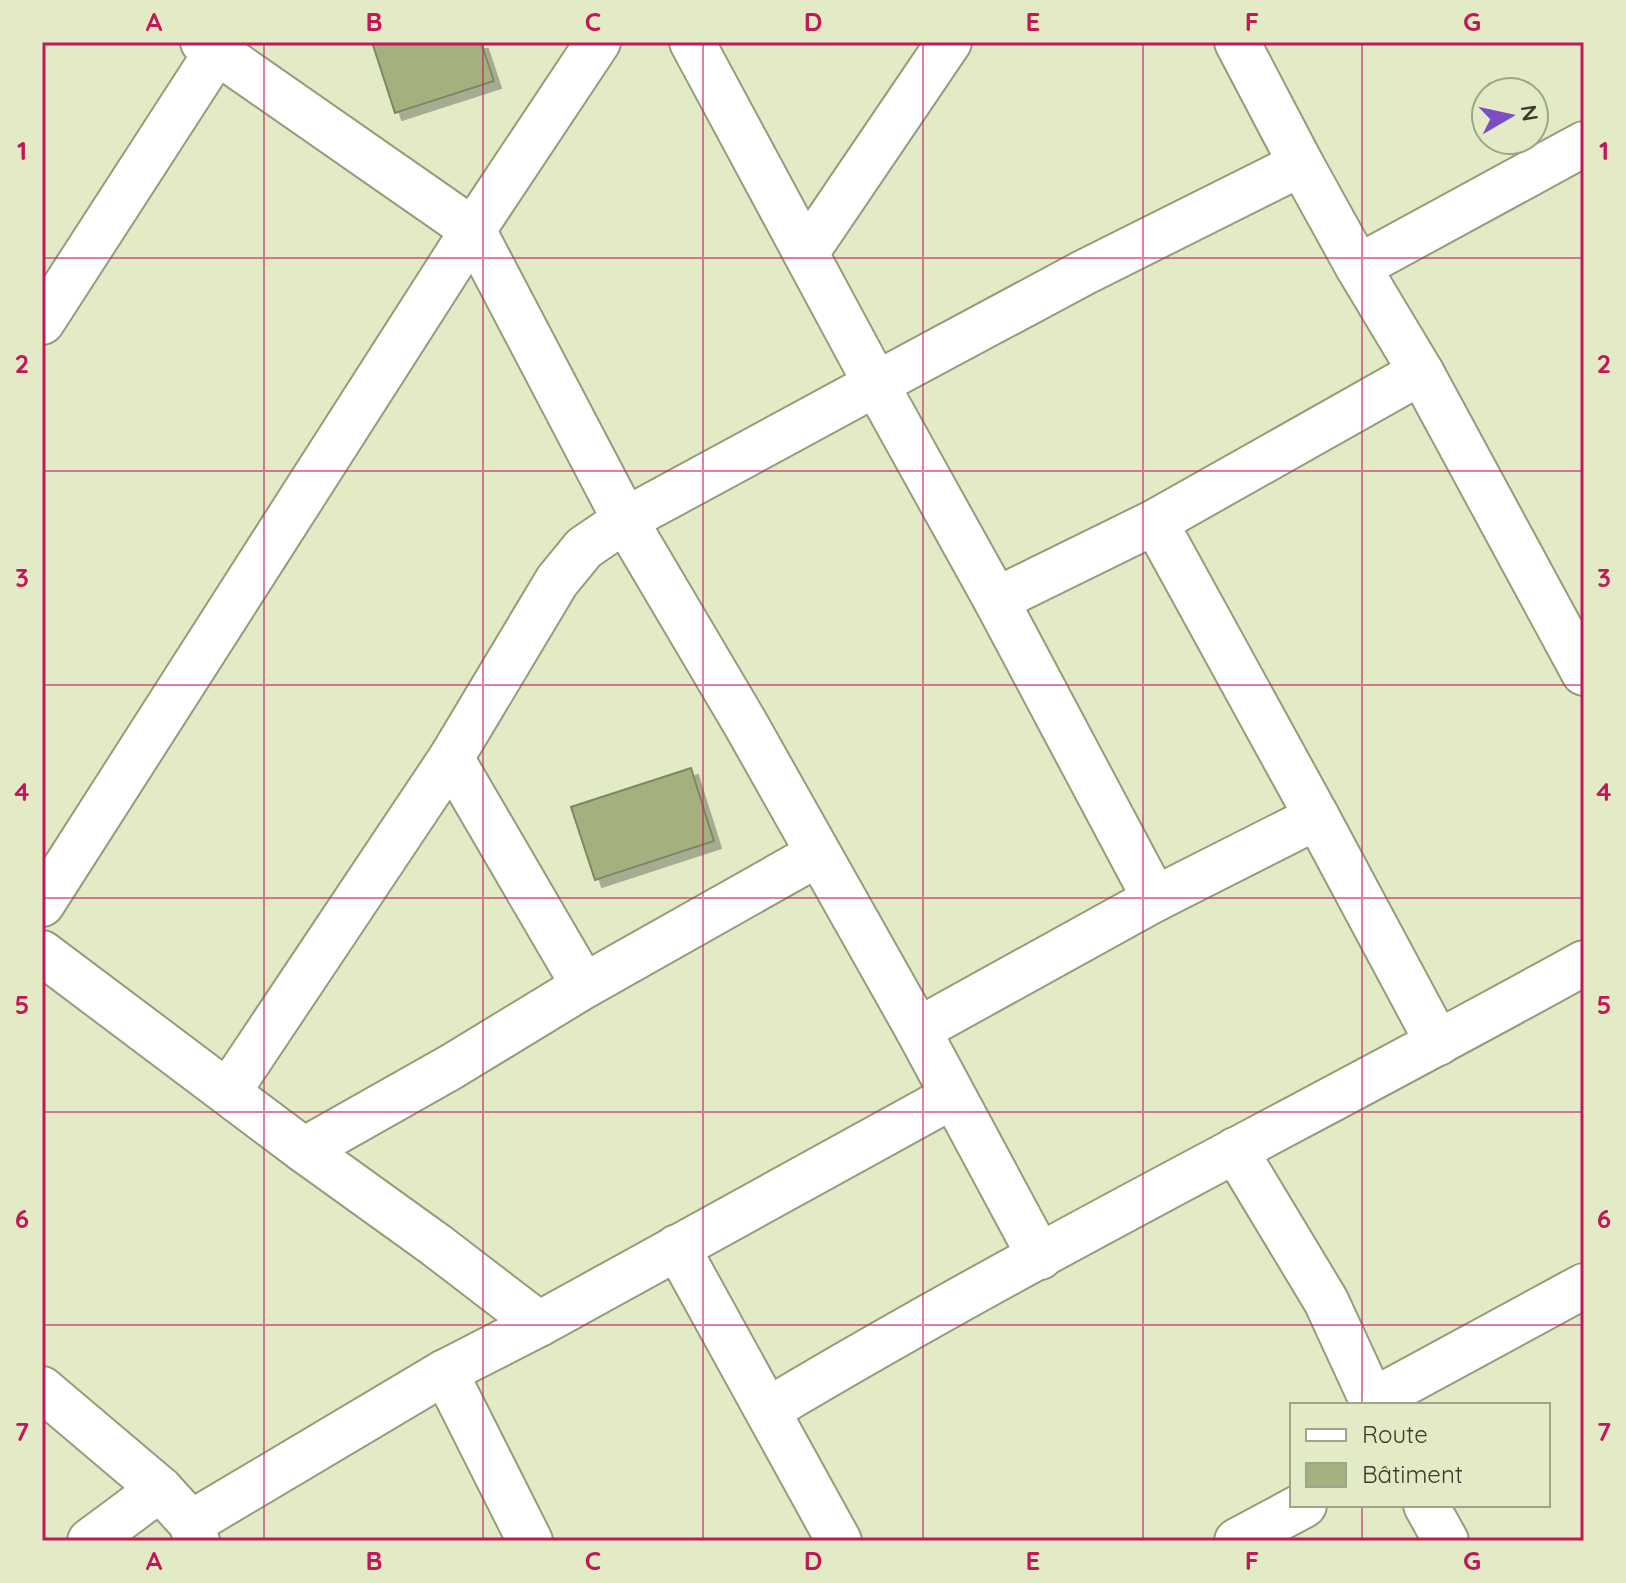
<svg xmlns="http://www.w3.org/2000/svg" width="1626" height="1583" font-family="Quicksand,sans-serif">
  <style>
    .building { fill: #a5b07f; stroke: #7f8665; stroke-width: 2; filter: url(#shadow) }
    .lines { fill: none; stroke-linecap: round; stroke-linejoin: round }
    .minor-casing { stroke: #959c7a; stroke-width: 48 }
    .minor { stroke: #fff; stroke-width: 44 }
    .grid { fill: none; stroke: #c2185b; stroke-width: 2; stroke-opacity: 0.55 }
    .neatline { fill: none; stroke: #c2185b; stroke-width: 3 }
    .grid-label { font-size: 26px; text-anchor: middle; font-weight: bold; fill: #c2185b }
  </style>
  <defs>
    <filter id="shadow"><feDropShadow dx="7" dy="7" stdDeviation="0" flood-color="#0004"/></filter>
  </defs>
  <rect width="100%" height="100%" fill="#e2ebc6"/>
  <g class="building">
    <path d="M372,42h109l13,39 -99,32z"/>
    <path d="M691,768l23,73 -119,39 -24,-73z"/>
  </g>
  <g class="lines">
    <defs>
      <g id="minor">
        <path d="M203,42l270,188 152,290 120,203 173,307 122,227"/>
        <path d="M692,42l184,342 120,216 159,299"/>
        <path d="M1237,42l64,122 57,103 63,105 163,301"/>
        <path d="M806,253l143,-211"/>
        <path d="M1358,267l226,-123"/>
        <path d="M42,322l181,-280"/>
        <path d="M1155,522l162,295 121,226"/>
        <path d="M996,600l159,-78 266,-150"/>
        <path d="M451,758l133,228"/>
        <path d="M42,904l431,-674 125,-188"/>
        <path d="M42,953l262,197 132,95 103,79"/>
        <path d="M918,1030l237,-131 162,-82"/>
        <path d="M228,1092l223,-334 106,-177 27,-33 41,-28 251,-136 207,-111 218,-109"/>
        <path d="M304,1150l147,-83 133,-81 234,-132"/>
        <path d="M1235,1150l91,151 48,104"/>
        <path d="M677,1247l162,294"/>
        <path d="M445,1372l85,169"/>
        <path d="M42,1389l118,100 31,34 6,18"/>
        <path d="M1372,1401l212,-115"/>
        <path d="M768,1410c266,-159 545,-297 816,-447"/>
        <path d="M1426,1505l20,36"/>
        <path d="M191,1523l254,-151 94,-48 414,-228"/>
        <path d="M90,1541l70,-52"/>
        <path d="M1237,1541l67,-36"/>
      </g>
    </defs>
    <use href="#minor" class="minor-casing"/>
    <use href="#minor" class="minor"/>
  </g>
  <path class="grid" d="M264,42v1499M483,42v1499M703,42v1499M923,42v1499M1143,42v1499M1362,42v1363M42,258h1542M42,471h1542M42,685h1542M42,898h1542M42,1112h1542M42,1325h1542M1362,1505v36"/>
  <rect width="1626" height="1583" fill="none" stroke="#e2ebc6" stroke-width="88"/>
  <rect x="1290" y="1403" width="260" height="104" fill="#e2ebc6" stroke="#9ea589" stroke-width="2"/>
  <rect x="1306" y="1429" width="40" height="12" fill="#ffffff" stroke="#9ea589" stroke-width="2"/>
  <text x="1362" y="1443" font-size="24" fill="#393c2e">Route</text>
  <rect x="1306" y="1463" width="40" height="24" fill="#a5b07f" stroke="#9ea589" stroke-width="2"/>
  <text x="1362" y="1483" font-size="24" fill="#393c2e">Bâtiment</text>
  <g transform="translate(1510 116) rotate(81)"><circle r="38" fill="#e2ebc6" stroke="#9ea589" stroke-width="2"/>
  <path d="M0-6L14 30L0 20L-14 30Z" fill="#7e4cc4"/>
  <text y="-12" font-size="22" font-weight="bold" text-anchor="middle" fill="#393c2e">N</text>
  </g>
  <rect x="44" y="44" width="1538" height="1495" class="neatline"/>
  <g class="grid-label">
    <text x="154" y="31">A</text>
    <text x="374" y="31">B</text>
    <text x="593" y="31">C</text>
    <text x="813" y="31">D</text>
    <text x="1033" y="31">E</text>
    <text x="1252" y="31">F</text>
    <text x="1472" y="31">G</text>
    <text x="22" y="160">1</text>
    <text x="1604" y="160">1</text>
    <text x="22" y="373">2</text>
    <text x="1604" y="373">2</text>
    <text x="22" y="587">3</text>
    <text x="1604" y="587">3</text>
    <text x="22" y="801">4</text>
    <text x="1604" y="801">4</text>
    <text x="22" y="1014">5</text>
    <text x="1604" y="1014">5</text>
    <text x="22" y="1228">6</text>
    <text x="1604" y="1228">6</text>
    <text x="22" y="1441">7</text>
    <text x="1604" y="1441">7</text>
    <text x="154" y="1570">A</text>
    <text x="374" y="1570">B</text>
    <text x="593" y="1570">C</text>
    <text x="813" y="1570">D</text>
    <text x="1033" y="1570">E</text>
    <text x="1252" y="1570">F</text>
    <text x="1472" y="1570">G</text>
  </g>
</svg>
